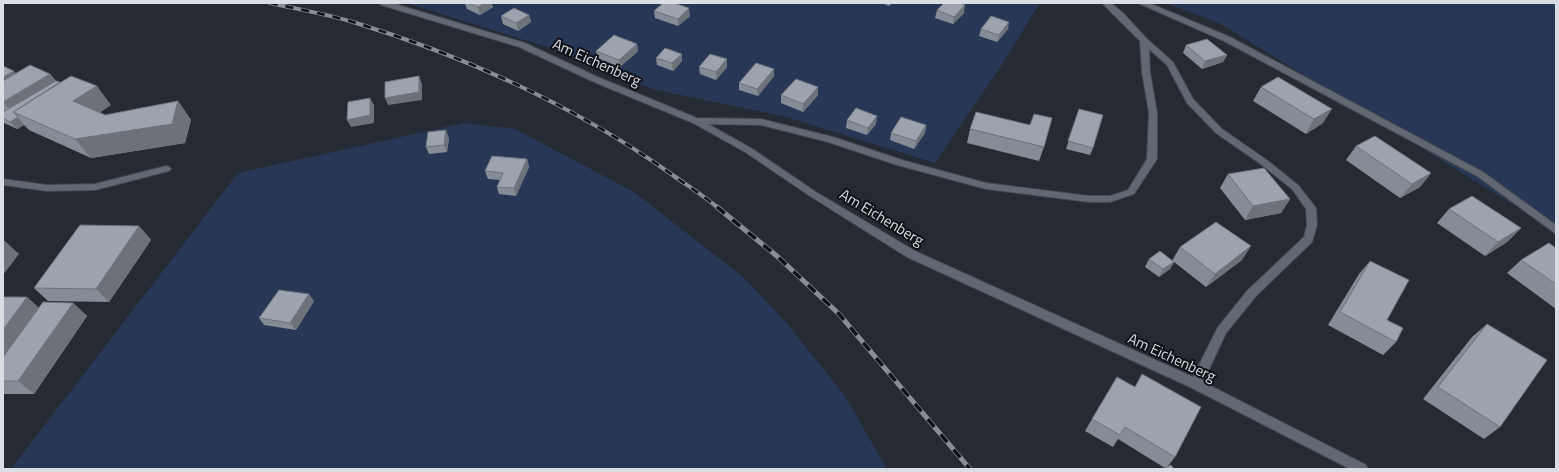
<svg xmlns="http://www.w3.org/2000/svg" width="1559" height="472" font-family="'Titillium Web',sans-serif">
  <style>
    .green { fill: #273857 }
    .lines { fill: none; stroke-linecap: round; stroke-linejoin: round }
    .minor-casing { stroke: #43474f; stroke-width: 2 }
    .minor { fill: #626873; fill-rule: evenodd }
    .rail-far1-casing { stroke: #898d95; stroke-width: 4 }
    .rail-casing { stroke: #898d95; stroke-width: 5 }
    .rail-far1 { stroke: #101217; stroke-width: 2.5; stroke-dasharray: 8; stroke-linecap: butt }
    .rail { stroke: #101217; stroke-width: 3.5; stroke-dasharray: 10; stroke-linecap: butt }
    .wall { fill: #868c96 }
    .shaded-wall { fill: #6d727a }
    .building { fill: #9ca3af; stroke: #6d727a }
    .labels { text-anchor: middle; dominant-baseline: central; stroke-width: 4; stroke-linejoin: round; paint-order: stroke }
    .street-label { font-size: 15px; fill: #dadee4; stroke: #101217 }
  </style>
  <rect width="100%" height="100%" fill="#252a33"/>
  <g class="green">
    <path d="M406,3h634l-39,63 -66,97 -152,-47 -127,-26 -106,-42z"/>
    <path d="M1166,3h390v228l-335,-207z"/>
    <path d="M464,123l51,6 119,63 109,85 41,43 61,76 42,73h-876l227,-296z"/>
  </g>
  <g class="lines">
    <defs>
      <g id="minor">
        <path d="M380,3h12l133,40 75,35 97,40 64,1 72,18 69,23 84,23 103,13h21l18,-6 19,-31 2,-46 -7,-41 -2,-31 -38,-38h9l12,10 24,26 26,23 20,37 29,30 46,32 30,24 18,23 1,17 -5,17 -56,54 -30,37 -23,49 163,83 2,4h-18l-158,-81 -285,-131 -97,-61 -65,-44 -52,-29 -99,-41 -75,-35 -138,-42zM1149,49l18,16 20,38 29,30 46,32 30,24 14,20 1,16 -3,12 -56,53 -30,37 -25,50 -278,-126 -99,-59 -65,-44 -43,-24 53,1 67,17 69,23 89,24 103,13h21l24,-8 23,-35v-46l-7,-41z"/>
        <path d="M1138,3h11l81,34 253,135 73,53v9l-79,-58 -253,-135z"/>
        <path d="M166,166l3,1 2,2 -2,2 -74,19 -48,1 -44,-6v-6l44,6 48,-1z"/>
      </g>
    </defs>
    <use href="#minor" class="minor-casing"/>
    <use href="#minor" class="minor"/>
    <defs>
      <path id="rail-far1" d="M270,3c27,6 56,11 83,19 114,35 223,84 321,154 14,10 30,20 44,32"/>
      <path id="rail" d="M717,207l61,50 61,57 131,155"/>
    </defs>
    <use href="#rail-far1" class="rail-far1-casing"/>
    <use href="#rail" class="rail-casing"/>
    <use href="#rail-far1" class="rail-far1"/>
    <use href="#rail" class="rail"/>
  </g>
  <g class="wall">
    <path d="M465,3h26l2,4 -13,8 -13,-6z"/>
    <path d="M882,3h10l-3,3z"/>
    <path d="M937,10l27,3 -11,11 -18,-6z"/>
    <path d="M654,11l36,5 -12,10 -23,-8z"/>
    <path d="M529,15l2,7 -13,9 -15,-7 -2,-8z"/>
    <path d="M981,29h27l-11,13 -18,-6z"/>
    <path d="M637,44l1,7 -18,16 -23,-9 -1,-7z"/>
    <path d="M1186,45l41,10 -4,7 -21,7 -19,-16z"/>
    <path d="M656,58l26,3 -9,10 -16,-6z"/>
    <path d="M3,66l13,8h34l6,7 55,24 -11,7 5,3 73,-14 13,19 -6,23 -94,15 -62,-28 -5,-5 -7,4 -13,-6 -1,-1v-10l2,-1 -2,-2z"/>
    <path d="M699,67h28l-11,13 -16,-6z"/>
    <path d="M774,69v7l-16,20 -19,-6v-7z"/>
    <path d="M818,87v8l-15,17 -22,-9v-8z"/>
    <path d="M1261,87l62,36 -17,11 -53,-33z"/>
    <path d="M1079,109l14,39 -3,7 -24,-6z"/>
    <path d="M847,120l29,4 -9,11 -21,-7z"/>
    <path d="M926,125l-1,8 -11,16 -24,-9 1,-7z"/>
    <path d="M970,129l74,18 -5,14 -72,-18z"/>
    <path d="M449,138l-2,14 -18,2 -3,-7z"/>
    <path d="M1356,146l75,27 -11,14 -20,11 -54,-38z"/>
    <path d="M527,159l2,8 -13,29 -17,-2 -2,-7 3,-7 -12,-1 -3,-8z"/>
    <path d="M1228,174l62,25 -9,14 -36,7 -25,-32z"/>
    <path d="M1449,209l72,19 -14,14 -22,14 -48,-33z"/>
    <path d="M139,226l12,14 -42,62 -61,-1 -14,-13z"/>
    <path d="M1180,247l62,13 -36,27 -32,-25 -4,7 -11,8 -14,-10 4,-8 23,2z"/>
    <path d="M1556,248v61l-49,-36 14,-13z"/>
    <path d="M1370,261l17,59 9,22 -13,13 -55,-30 31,-51z"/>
    <path d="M3,297h24l12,11 34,-5 14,13 -53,78h-31z"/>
    <path d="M314,301l-18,29 -32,-5 -5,-7z"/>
    <path d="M1487,324l13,103 -16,12 -61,-40 49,-62z"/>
    <path d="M1142,374l33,83 -7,9 -3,2 -47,-29 -5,8 -28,-16 7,-12 43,-32z"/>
  </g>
  <g class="shaded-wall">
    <path d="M485,3h6l2,4 -13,8 -2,-8z"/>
    <path d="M965,5l-1,8 -11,11 1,-7z"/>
    <path d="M689,8l1,8 -12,10v-7z"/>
    <path d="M529,15l2,7 -13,9 -2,-8z"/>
    <path d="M1009,22l-1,7 -11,13 2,-7z"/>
    <path d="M637,44l1,7 -18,16 -1,-7z"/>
    <path d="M682,54v7l-9,10 -1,-8z"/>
    <path d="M1227,55l-4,7 -21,7 3,-8z"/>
    <path d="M727,59v8l-11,13v-8z"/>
    <path d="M774,69v7l-16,20 -1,-7z"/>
    <path d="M14,71l12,14 -23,9v-17z"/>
    <path d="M50,74l12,14 -49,24 3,4 -13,-14z"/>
    <path d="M419,76l3,8v16l-34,5 -3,-7z"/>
    <path d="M97,86l14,19 -22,15 -16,-19z"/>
    <path d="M818,87v8l-15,17v-8z"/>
    <path d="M370,98l4,7v18l-23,4 -4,-7z"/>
    <path d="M178,101l13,19 -6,23 -94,15 -16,-19z"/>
    <path d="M1332,109l-9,14 -17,11 8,-15z"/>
    <path d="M877,116l-1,8 -9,11 1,-7z"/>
    <path d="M18,117l6,8 -7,4 -7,-7z"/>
    <path d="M926,125l-1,8 -11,16 2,-8z"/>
    <path d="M446,130l3,8 -2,14 -3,-7z"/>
    <path d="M527,159l2,8 -13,29 -2,-8z"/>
    <path d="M1431,173l-11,14 -20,11 12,-14z"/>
    <path d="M1290,199l-9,14 -36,7 8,-14z"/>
    <path d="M139,226l12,14 -42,62 -13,-13z"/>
    <path d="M1521,228l-14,14 -22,14 13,-14z"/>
    <path d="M5,241l14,13 -16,21v-33z"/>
    <path d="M1251,246l-9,14 -36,27 9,-13z"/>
    <path d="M1174,262l-4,7 -11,8 4,-8z"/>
    <path d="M309,294l5,7 -18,29 -6,-7z"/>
    <path d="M27,297l15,14 -39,54v-35z"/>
    <path d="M73,303l14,13 -53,78 -16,-13z"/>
  </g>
  <g class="building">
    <path d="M468,3h17l-7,4z"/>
    <path d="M663,3h11l15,5 -11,11 -24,-8z"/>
    <path d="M944,3h15l6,2 -11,12 -17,-7z"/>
    <path d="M514,8l15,7 -13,8 -15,-7z"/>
    <path d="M991,16l18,6 -10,13 -18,-6z"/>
    <path d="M614,35l23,9 -18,16 -23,-9z"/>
    <path d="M1207,39l20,16 -22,6 -19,-16z"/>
    <path d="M665,48l17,6 -10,9 -16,-5z"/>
    <path d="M710,54l17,5 -11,13 -17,-5z"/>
    <path d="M756,63l18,6 -17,20 -18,-6z"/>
    <path d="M30,65l20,9 -47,28v-21z"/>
    <path d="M3,66l11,5 -11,6z"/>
    <path d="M71,76l26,10 -24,15 32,14 73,-14 -6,23 -97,15 -62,-27z"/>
    <path d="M419,76v16l-34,6v-16z"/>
    <path d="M1278,77l54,32 -18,10 -53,-32z"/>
    <path d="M796,79l22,8 -15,17 -22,-9z"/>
    <path d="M56,81l4,1 -47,30 5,5 -8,5 -7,-4v-6z"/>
    <path d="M370,98v17l-23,5 1,-18z"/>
    <path d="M856,108l21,8 -9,12 -21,-8z"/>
    <path d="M1079,109l24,6 -10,33 -25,-7z"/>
    <path d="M976,112l54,13 4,-11 18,4 -8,29 -74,-18z"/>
    <path d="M901,117l25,8 -10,16 -25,-8z"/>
    <path d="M446,130l-2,15 -18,2 2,-15z"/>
    <path d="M1375,136l56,37 -19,11 -56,-38z"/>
    <path d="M492,156l35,3 -13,29 -17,-1 6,-14 -18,-2z"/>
    <path d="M1264,168l26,31 -37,7 -25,-32z"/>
    <path d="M1472,196l49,32 -23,14 -49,-33z"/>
    <path d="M1216,222l35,24 -36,28 -35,-27z"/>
    <path d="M80,225l59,1 -43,63 -62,-1z"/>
    <path d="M1549,243l7,5v36l-35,-24z"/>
    <path d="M1160,251l14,11 -11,7 -14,-10z"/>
    <path d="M1370,261l39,19 -22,40 16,8 -7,14 -56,-30z"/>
    <path d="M279,290l30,4 -19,29 -31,-5z"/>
    <path d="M3,297h24l-24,33z"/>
    <path d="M43,302l30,1 -55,78h-15v-24z"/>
    <path d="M1487,324l60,36 -47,67 -62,-40z"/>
    <path d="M1142,374l59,33 -26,50 -50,-30 -5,8 -28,-16 25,-42 18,10z"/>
    <path d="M1171,465l3,4h-12z"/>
  </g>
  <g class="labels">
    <g class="street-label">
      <text transform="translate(597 62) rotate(24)">Am Eichenberg</text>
      <text transform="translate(882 217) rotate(31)">Am Eichenberg</text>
      <text transform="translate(1172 357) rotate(25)">Am Eichenberg</text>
    </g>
  </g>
  <rect width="1559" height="472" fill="none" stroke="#dadee4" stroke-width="8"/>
</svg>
